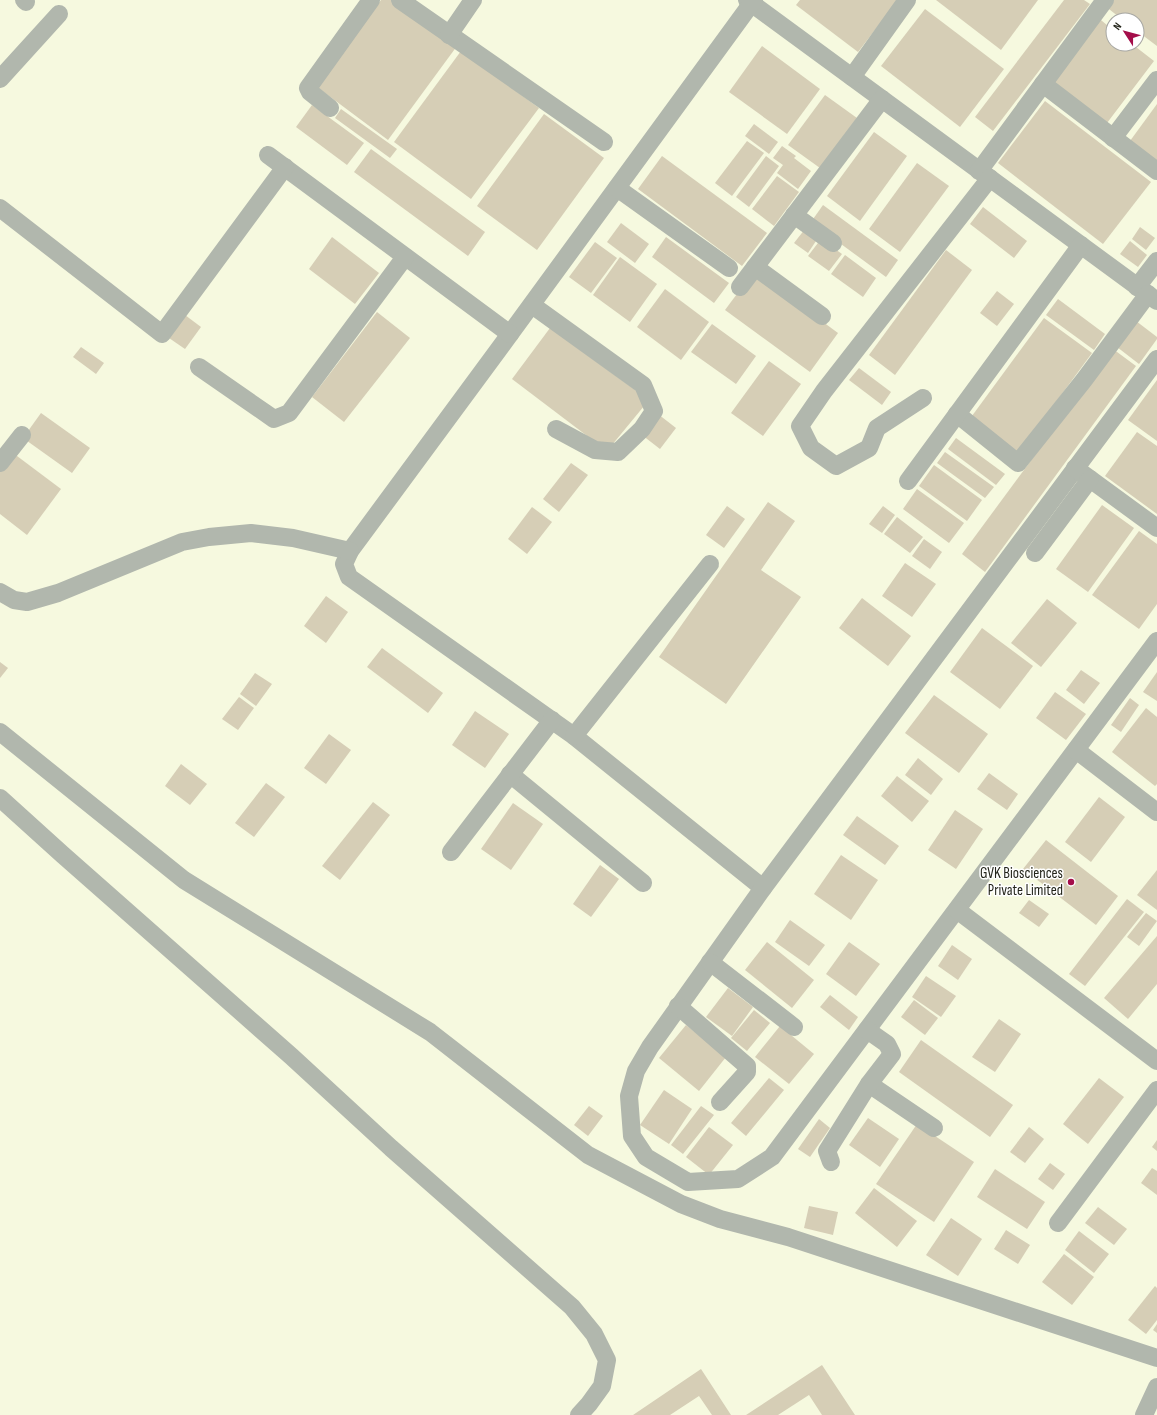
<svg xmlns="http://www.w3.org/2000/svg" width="1157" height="1415" font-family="'Sofia Sans Condensed',sans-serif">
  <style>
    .building { fill: #d6ceb6 }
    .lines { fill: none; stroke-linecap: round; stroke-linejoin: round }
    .minor { stroke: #b1b7ad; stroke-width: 18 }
    .poi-dot { fill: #a40e4a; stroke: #fff; stroke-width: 1.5 }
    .labels { text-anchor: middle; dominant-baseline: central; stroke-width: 3; stroke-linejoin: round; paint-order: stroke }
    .poi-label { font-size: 15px; fill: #23241a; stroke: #fff; text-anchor: end }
  </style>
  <rect width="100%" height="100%" fill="#f6f9df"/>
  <g class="building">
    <path d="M381,0h13l63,46 -69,94 -71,-53z"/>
    <path d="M800,0h98l-40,52 -62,-47z"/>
    <path d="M936,0h102l-37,50z"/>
    <path d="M1064,0h20l6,4 -97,127 -18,-14z"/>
    <path d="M1110,0h47v46l-20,-15v-11h-14l-18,-14z"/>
    <path d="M925,9l79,60 -44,58 -79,-61z"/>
    <path d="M1096,16l17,14v14h19l22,17 -47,62 -58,-45z"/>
    <path d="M762,46l58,43 -33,45 -58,-42z"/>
    <path d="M461,51l78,57 -68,91 -77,-57z"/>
    <path d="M825,95l32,23 -37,50 -32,-23z"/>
    <path d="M1045,101l106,81 -48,62 -105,-81z"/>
    <path d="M1157,104v57l-27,-20z"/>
    <path d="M312,105l52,38 -17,22 -51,-38z"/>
    <path d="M341,109l56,40 -7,9 -55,-40z"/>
    <path d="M544,114l60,44 -67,92 -60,-44z"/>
    <path d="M754,124l24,18 -9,12 -24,-18z"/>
    <path d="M874,132l33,24 -47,65 -33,-25z"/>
    <path d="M747,141l17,12 -32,43 -17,-13z"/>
    <path d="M782,146l14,10 -2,2 17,13 -13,18 -21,-16 6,-8 -10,-7z"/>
    <path d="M371,149l114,83 -17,24 -114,-84z"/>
    <path d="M662,156l105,77 -25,33 -104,-77z"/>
    <path d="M766,156l13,10 -30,41 -13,-10z"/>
    <path d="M917,163l32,23 -49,66 -31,-23z"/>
    <path d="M777,176l22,16 -25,34 -22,-17z"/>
    <path d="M823,205l75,55 -12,17 -75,-55z"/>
    <path d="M983,207l44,34 -13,17 -44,-34z"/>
    <path d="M621,223l28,21 -14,19 -28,-21z"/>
    <path d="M1140,227l15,11 -9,12 -14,-11z"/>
    <path d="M805,229l13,9 -10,15 -14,-10z"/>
    <path d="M332,237l47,36 -24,31 -46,-35z"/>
    <path d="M666,237l63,46 -15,20 -62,-46z"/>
    <path d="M821,239l21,15 -13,17 -21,-15z"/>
    <path d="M1130,241l17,14 -9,12 -18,-13z"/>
    <path d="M595,242l22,16 -26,35 -22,-16z"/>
    <path d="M946,250l26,20 -77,105 -26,-20z"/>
    <path d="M845,255l31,23 -13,19 -32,-23z"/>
    <path d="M620,257l37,27 -27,38 -37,-27z"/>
    <path d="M754,271l84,62 -28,39 -85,-62z"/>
    <path d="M665,289l44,33 -28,38 -44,-33z"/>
    <path d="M997,291l17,13 -17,22 -17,-13z"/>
    <path d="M1058,299l47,35 -11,16 -48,-35z"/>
    <path d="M377,312l33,26 -66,84 -32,-25z"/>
    <path d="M185,315l16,12 -16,22 -16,-11z"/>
    <path d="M1044,318l48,35 -75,102 -48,-35z"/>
    <path d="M1136,321l21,16v2l-18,25 -22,-17z"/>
    <path d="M712,324l44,32 -20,28 -45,-32z"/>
    <path d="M550,328l99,72 -42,51 -95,-72z"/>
    <path d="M81,347l23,16 -8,11 -23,-17z"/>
    <path d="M1113,349l23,17 -151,206 -23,-18z"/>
    <path d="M769,361l32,23 -38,52 -32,-23z"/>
    <path d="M859,368l32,24 -9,13 -33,-25z"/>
    <path d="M1157,380v61l-29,-21z"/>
    <path d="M41,413l49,35 -18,25 -49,-35z"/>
    <path d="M658,414l18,14 -16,21 -18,-14z"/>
    <path d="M1137,432l20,14v68l-52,-38z"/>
    <path d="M956,438l49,36 -9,11 -48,-36z"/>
    <path d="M945,452l49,35 -9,11 -48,-35z"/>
    <path d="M13,453l48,36 -34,46 -27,-21v-44z"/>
    <path d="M571,463l17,12 -29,37 -16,-13z"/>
    <path d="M934,465l48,35 -15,21 -48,-35z"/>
    <path d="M917,489l47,34 -15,20 -46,-34z"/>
    <path d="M768,502l27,19 -34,49 40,27 -75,107 -67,-47z"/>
    <path d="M1102,505l32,23 -46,64 -32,-23z"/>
    <path d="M727,506l18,13 -21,29 -18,-13z"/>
    <path d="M883,506l12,9 -13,18 -13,-9z"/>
    <path d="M532,507l20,15 -25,32 -19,-15z"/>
    <path d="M897,517l26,20 -13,16 -26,-19z"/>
    <path d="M1139,531l18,13v60l-18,25 -47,-34z"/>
    <path d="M924,539l18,13 -12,17 -18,-13z"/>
    <path d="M905,563l31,21 -24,33 -30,-21z"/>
    <path d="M326,596l22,16 -22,31 -22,-17z"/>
    <path d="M862,598l49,38 -23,30 -49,-38z"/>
    <path d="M1047,599l30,24 -36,44 -30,-24z"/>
    <path d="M982,628l51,38 -33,43 -50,-37z"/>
    <path d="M382,648l61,45 -15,20 -61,-46z"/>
    <path d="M0,662l8,6 -8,10z"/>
    <path d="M1081,670l19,13 -16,21 -18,-14z"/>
    <path d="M1157,672v29l-14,-9z"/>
    <path d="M255,673l17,11 -16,22 -16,-12z"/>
    <path d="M1055,692l31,22 -20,26 -30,-22z"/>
    <path d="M934,695l54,39 -29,39 -54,-40z"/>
    <path d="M239,697l15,11 -16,22 -16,-11z"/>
    <path d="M1130,698l9,7 -18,27 -10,-7z"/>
    <path d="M1146,708l11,9v67l-2,2 -43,-34z"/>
    <path d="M475,711l34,23 -24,34 -33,-23z"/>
    <path d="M329,734l22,16 -25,34 -22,-16z"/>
    <path d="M918,758l25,21 -12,16 -26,-20z"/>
    <path d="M181,764l26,20 -17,21 -25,-19z"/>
    <path d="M989,773l29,21 -11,16 -30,-21z"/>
    <path d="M897,776l32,25 -17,21 -31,-26z"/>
    <path d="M266,783l19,14 -31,40 -19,-14z"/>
    <path d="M1099,797l26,20 -34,45 -26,-20z"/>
    <path d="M373,802l17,13 -50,65 -18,-14z"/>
    <path d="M513,803l30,21 -32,46 -30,-21z"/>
    <path d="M955,810l28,19 -27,40 -28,-19z"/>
    <path d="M857,816l42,30 -14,19 -42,-30z"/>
    <path d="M1046,840l72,56 -22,29 -73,-56z"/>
    <path d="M841,855l37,25 -27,40 -37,-26z"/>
    <path d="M600,865l19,14 -28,38 -18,-13z"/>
    <path d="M1157,870v40l-20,-15z"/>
    <path d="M1127,899l17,13 -59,74 -16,-12z"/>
    <path d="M1029,900l20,14 -10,13 -20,-14z"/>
    <path d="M1146,913l11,8 -18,25 -12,-9z"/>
    <path d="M790,920l35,25 -16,21 -34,-24z"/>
    <path d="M1157,936v48l-29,35 -24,-21z"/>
    <path d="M767,942l47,38 -22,28 -47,-38z"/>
    <path d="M849,942l31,22 -24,32 -30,-22z"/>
    <path d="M952,945l20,14 -14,21 -20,-14z"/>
    <path d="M926,976l30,20 -15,21 -29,-20z"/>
    <path d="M728,988l25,19 -21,29 -26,-19z"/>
    <path d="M830,995l28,22 -9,13 -29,-23z"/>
    <path d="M914,1000l24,18 -13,17 -24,-18z"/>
    <path d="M754,1010l16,13 -23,28 -16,-13z"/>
    <path d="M999,1019l22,15 -26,38 -23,-15z"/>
    <path d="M686,1025l40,32 -27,34 -40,-33z"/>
    <path d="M780,1026l34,28 -25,30 -34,-27z"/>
    <path d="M921,1040l92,65 -23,32 -91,-65z"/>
    <path d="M769,1078l15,12 -38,46 -15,-13z"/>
    <path d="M1099,1078l25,19 -36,47 -25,-20z"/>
    <path d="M664,1090l28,19 -23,35 -29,-19z"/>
    <path d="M589,1106l14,10 -15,20 -14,-11z"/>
    <path d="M701,1106l13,9 -31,39 -12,-9z"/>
    <path d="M868,1118l31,21 -19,28 -31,-22z"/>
    <path d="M819,1119l11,9 -20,29 -12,-8z"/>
    <path d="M917,1124l57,38 -40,60 -58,-38z"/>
    <path d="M709,1127l24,18 -24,30 -23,-18z"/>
    <path d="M1029,1127l15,12 -19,24 -15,-11z"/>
    <path d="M1157,1140v11l-5,-4z"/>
    <path d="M1050,1163l15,11 -12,16 -15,-11z"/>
    <path d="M1152,1168l5,3v24l-16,-12z"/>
    <path d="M995,1169l50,33 -18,27 -50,-32z"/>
    <path d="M874,1188l43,33 -20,26 -42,-34z"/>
    <path d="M809,1206l29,6 -5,23 -29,-7z"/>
    <path d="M1098,1207l29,22 -13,16 -29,-22z"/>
    <path d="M951,1218l31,21 -24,37 -32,-21z"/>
    <path d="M1006,1230l24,15 -12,19 -24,-15z"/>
    <path d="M1079,1231l30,23 -15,19 -29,-23z"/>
    <path d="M1064,1254l30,23 -22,28 -30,-23z"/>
    <path d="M1155,1286l2,2v32l-11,14 -18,-14z"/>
    <path d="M1157,1324v9l-4,-3z"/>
    <path d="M822,1365l33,50h-33l-13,-20 -31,20h-32z"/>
    <path d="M701,1369l30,46h-19l-13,-19 -29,19h-37z"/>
  </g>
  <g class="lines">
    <g class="minor">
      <path d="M24,0l2,2"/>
      <path d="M400,0l204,142"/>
      <path d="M747,0l410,301"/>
      <path d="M754,0l-244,334 -160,217 -6,13 5,13 225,159 189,152"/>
      <path d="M449,35l24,-35"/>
      <path d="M852,77l55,-77"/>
      <path d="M0,79l59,-65"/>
      <path d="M1043,84l114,87"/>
      <path d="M330,108l-20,-16 -2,-4 63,-88"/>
      <path d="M1113,138l44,-58"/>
      <path d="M268,155l242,179"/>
      <path d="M979,171l126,-171"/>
      <path d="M617,188l112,80"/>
      <path d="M0,208l162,126 123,-167"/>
      <path d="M794,215l39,28"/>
      <path d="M755,267l67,49"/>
      <path d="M740,287l142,-188"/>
      <path d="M1137,287l20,-26"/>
      <path d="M532,305l111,80 11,26 -12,18 -24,23 -23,-2 -39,-21"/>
      <path d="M1157,359l-394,529 -113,159 -14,24 -7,25 3,40 14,21 42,25 50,-3 34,-22 385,-516"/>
      <path d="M199,367l75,52 15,-6 116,-156"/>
      <path d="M923,398l-46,30 -8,20 -33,18 -25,-18 -11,-22 24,-35 166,-213"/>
      <path d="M957,414l61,49 66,-83 64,-86"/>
      <path d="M0,463l22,-28"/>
      <path d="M1075,468l82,60"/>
      <path d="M908,481l173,-236"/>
      <path d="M1035,553l55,-74"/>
      <path d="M0,592l14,8 13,2 31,-9 124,-51 27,-5 42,-4 42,5 57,13"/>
      <path d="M0,732l184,148 246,152 158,123 93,49 39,15 68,18 369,121"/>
      <path d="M574,736l136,-172"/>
      <path d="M1076,750l81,62"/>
      <path d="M510,774l133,109"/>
      <path d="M0,798l63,57 228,201 100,92 181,159 22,27 13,26 -5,26 -13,18 -10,11"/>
      <path d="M451,852l101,-132"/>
      <path d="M957,910l200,151"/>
      <path d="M710,962l84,65"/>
      <path d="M678,1006l69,60v6l-27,30"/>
      <path d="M869,1084l65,44"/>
      <path d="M831,1162l-4,-11 42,-67 23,-30 -5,-10 -20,-14"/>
      <path d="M1058,1223l99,-133"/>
      <path d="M1144,1415l13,-28"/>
    </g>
  </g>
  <circle class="poi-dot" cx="1071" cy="882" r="4"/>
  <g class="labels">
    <g class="poi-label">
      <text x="1063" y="873">GVK Biosciences<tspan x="1063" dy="17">Private Limited</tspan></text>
    </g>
  </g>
  <g transform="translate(1125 32) rotate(306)"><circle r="19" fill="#ffffff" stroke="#a7a7a3"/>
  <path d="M0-3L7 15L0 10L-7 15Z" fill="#a40e4a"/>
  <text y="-6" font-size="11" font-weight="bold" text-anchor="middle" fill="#23241a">N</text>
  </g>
</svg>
